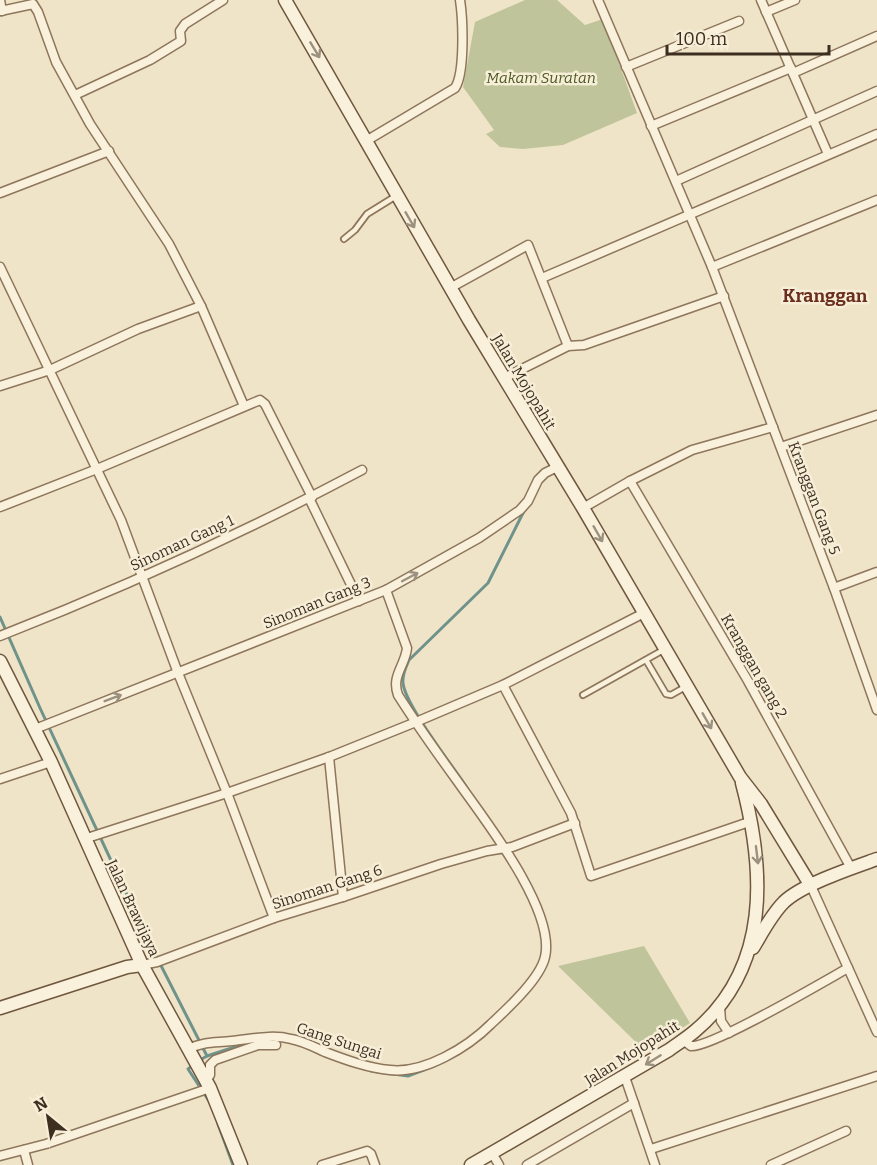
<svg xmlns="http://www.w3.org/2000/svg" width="877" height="1165" font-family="Bitter,serif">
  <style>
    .cemetery { fill: #bfc49a }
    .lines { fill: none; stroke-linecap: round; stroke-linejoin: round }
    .stream { stroke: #6f938a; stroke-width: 3 }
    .lane-casing { stroke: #8d765c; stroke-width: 8 }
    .street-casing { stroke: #8d765c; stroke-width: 11 }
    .secondary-casing { stroke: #6f573f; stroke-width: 15 }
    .lane { stroke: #faf1dc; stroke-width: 4.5 }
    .street { stroke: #faf1dc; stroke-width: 8 }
    .secondary { stroke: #faf1dc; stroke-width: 12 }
    .oneway { stroke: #9c907e }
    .labels { text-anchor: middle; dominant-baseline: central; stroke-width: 5; stroke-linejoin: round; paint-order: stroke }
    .park-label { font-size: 15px; font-style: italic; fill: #4d5a26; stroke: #f7eed8 }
    .street-label { font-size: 15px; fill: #3d2e20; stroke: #f7eed8 }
    .quarter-label { font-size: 18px; font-weight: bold; fill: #6b2e1e; stroke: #f7eed8 }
  </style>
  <rect width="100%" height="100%" fill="#f0e4c8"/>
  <g class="cemetery">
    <path d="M525,0h32l28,25 18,-6 34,94 -74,32 -40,4 -23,-2 -14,-13 8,-4 -31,-43 12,-65z"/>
    <path d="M644,946l46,77 -45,28 -87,-85z"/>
  </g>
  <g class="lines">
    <g class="stream">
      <path d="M0,617l40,91 109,234 58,114"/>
      <path d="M467,788c-14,-22 -62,-83 -64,-105 -1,-9 3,-16 6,-23l79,-77 36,-72"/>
      <path d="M200,1060l7,-4 40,-13"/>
      <path d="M195,1064l-7,5 23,35"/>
      <path d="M371,1071l37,5 26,-10"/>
      <path d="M218,1124l15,41"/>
    </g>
    <defs>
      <g id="lane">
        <path d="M344,239l11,-9 12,-16 29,-18"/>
        <path d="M646,660l20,34 5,1 16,-9"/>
        <path d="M583,695l82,-46"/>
      </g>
      <g id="street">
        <path d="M0,0l2,11"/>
        <path d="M598,0l114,267 122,321 43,122"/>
        <path d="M761,0l67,154"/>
        <path d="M0,11l33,-7 5,8 18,50 34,62 79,120 32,62 43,100"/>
        <path d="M766,12l29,-12"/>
        <path d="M626,67l113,-46"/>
        <path d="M793,73l84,-37"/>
        <path d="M75,95l75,-35 31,-19 -1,-10 5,-7 38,-24"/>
        <path d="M651,126l140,-58"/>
        <path d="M366,141l89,-53c10,-15 8,-68 5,-88"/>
        <path d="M676,181l201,-90"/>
        <path d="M0,193l109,-42"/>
        <path d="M0,267l121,253 57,153 49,120 47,125"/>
        <path d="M712,267l165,-67"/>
        <path d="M542,278l335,-144"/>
        <path d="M450,288l78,-43 40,101"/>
        <path d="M504,378l64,-32 16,-1 140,-49"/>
        <path d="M0,386l50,-16 88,-41 63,-23"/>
        <path d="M781,447l96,-32"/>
        <path d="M630,481l118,200 103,187"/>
        <path d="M309,498l50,103"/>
        <path d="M0,507l97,-38 163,-69 5,4 47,93"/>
        <path d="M583,508l47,-27 62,-31 81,-23"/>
        <path d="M834,588l43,-16"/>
        <path d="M0,636c123,-48 245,-104 362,-166"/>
        <path d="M503,685l68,128 20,63 161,-55"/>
        <path d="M35,729l351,-139 93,-52 41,-28 8,-9 10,-21 7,-7 12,-6"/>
        <path d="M329,757l14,140"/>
        <path d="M0,779l51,-17"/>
        <path d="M84,839l143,-46 102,-36 87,-35 87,-37 141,-72"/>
        <path d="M811,886l66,146"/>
        <path d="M142,965l15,-3 117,-44 69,-21 98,-33 46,-13 25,-4 63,-24"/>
        <path d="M720,1006l1,15 8,12"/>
        <path d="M683,1040l8,6c20,2 132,-64 157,-78"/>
        <path d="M188,1049c17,-8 27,-6 44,-8 20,-2 40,-7 59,-2 12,2 23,8 34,13 21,8 43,16 65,18 34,4 78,-23 101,-46 16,-15 49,-45 54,-67 11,-47 -61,-138 -87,-175 -21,-29 -41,-57 -60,-87 -7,-19 7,-29 9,-47l-21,-58"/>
        <path d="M625,1077l30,88"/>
        <path d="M206,1080l4,-5v-10l5,-5 43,-15h18"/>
        <path d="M651,1149l226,-73"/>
        <path d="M24,1150l4,15"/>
        <path d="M492,1153l7,12"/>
        <path d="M0,1156l46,-12 164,-56"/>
        <path d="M322,1165l45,-14 4,3 4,11"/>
        <path d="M527,1165l107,-62"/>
        <path d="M771,1165l75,-34"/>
      </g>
      <g id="secondary">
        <path d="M285,0l184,320 114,188 157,269 21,27 50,82"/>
        <path d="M0,661l51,101 91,203 68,123 31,77"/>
        <path d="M753,948c9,-15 18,-33 31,-46 19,-18 68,-34 93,-43"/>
        <path d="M0,1008l127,-41 15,-2"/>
        <path d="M471,1165l198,-115c8,-6 18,-12 26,-19 76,-64 70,-161 47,-248"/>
      </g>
    </defs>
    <use href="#lane" class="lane-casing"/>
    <use href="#street" class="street-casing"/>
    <use href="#secondary" class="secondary-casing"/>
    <use href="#lane" class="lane"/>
    <use href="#street" class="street"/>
    <use href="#secondary" class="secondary"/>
  </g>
  <defs><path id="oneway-shaft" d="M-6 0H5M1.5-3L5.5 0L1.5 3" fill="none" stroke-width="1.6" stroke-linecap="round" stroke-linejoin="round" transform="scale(1.5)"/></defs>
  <g class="oneway">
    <use href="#oneway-shaft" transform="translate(315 50) rotate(59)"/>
    <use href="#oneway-shaft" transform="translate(410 220) rotate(60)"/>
    <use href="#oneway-shaft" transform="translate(598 534) rotate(60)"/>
    <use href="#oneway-shaft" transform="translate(410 577) rotate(-28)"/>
    <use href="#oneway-shaft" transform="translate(113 698) rotate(-21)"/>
    <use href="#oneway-shaft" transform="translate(707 721) rotate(60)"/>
    <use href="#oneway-shaft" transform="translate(757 855) rotate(83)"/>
    <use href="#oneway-shaft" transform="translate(653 1060) rotate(148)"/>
  </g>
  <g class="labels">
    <g class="park-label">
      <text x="541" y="78">Makam Suratan</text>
    </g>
    <g class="street-label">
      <text transform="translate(524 382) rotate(59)">Jalan Mojopahit</text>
      <text transform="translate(814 498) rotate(69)">Kranggan Gang 5</text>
      <text transform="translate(182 543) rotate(-25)">Sinoman Gang 1</text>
      <text transform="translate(317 603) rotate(-22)">Sinoman Gang 3</text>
      <text transform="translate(754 666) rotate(60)">Kranggan gang 2</text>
      <text transform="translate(327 887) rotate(-18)">Sinoman Gang 6</text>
      <text transform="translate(133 908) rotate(65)">Jalan Brawijaya</text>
      <text transform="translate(339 1041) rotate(18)">Gang Sungai</text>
      <text transform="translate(632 1053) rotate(-32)">Jalan Mojopahit</text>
    </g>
    <g class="quarter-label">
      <text x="825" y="296">Kranggan</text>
    </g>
  </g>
  <g transform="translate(48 1117) rotate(330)" stroke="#f7eed8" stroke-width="4.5" paint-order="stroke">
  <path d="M0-4.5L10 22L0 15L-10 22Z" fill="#3d2e20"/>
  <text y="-9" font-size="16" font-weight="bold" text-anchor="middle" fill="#3d2e20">N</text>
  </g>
  <path d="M667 45v9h162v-9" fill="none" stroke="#3d2e20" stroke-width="3"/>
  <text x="676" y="45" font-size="18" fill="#3d2e20" stroke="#f7eed8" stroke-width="4.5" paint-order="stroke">100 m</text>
</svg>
